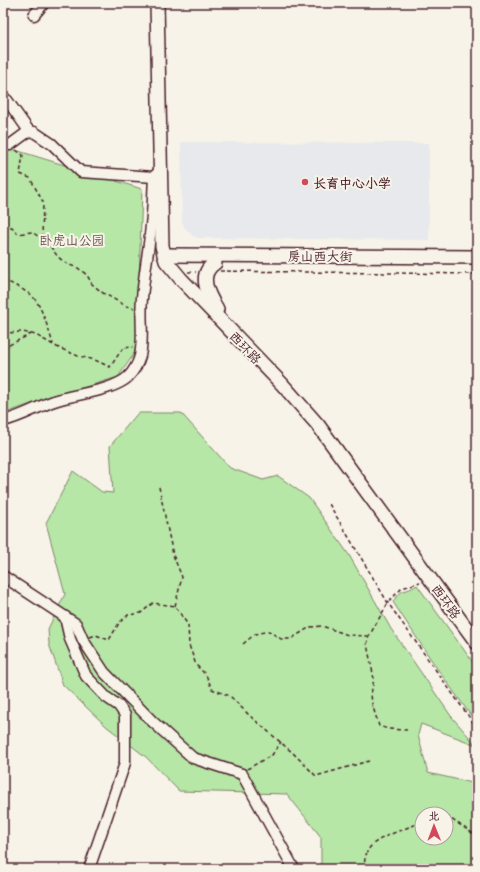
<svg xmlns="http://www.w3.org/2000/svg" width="480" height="872" font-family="'Playpen Sans','LXGW WenKai TC',sans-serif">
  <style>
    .built { fill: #e7e9ec }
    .green { fill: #b6e7a7; stroke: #808369; fill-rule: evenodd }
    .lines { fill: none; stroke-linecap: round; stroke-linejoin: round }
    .minor-casing { stroke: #4a1f2b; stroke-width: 13 }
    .major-casing { stroke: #4a1f2b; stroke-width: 16 }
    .path { stroke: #4a1f2b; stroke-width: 1.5; stroke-dasharray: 4 3; stroke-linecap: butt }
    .minor { stroke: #f7f3e8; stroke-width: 10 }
    .major { stroke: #f7f3e8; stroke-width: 13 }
    .poi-dot { fill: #d1495b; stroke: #f7f3e8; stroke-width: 1.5 }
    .labels { text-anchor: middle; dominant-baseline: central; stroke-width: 4; stroke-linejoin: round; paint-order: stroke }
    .poi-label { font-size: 13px; font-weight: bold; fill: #4a1f2b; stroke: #f7f3e8; text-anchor: start }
    .park-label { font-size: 13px; fill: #65514a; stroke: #f7f3e8 }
    .street-label { font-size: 13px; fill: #4a1f2b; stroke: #f7f3e8 }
  </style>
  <rect width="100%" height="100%" fill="#f7f3e8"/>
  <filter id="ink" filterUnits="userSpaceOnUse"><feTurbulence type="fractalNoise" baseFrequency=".025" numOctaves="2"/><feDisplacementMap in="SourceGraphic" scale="8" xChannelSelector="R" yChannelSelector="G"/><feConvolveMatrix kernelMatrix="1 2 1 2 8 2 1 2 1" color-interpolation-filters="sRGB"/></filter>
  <g filter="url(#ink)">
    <path class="built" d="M181,142l248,1v97l-230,-2 -6,-2 -8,-8 -3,-6z"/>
    <g class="green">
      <path d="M3,144l9,5 130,40 -5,154 -3,11 -16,23 -82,25 -33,12z"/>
      <path d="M138,413h43l49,55 33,12 15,-4 31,22 40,57 42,74 60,87 25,29 -55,-21 -3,11 10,38 49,11v85h-156v-32l-34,-43 -108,-3 -33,-34 -40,-31 -43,-41 -14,-41 -1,-15 17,-35 -19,-71 27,-52 29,21 11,1 -3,-47zM422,814h24v24h-24z"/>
      <path d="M417,585l60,83v56l-41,-57 -43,-65c10,-16 11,-8 24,-17z"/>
    </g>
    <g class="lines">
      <defs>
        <g id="minor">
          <path d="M34,15l10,-12"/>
          <path d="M3,98l4,2 22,31"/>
          <path d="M3,145h7l19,-14 5,1 18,12 29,28 73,5"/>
          <path d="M3,421c18,-4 34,-14 51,-20 21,-7 59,-10 74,-24 6,-6 10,-14 12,-21 4,-19 0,-39 2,-58 2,-24 7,-48 9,-73 2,-16 2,-32 3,-48l7,-8"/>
          <path d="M3,576l73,48 7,16 21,32 49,50 40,36 49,16 52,95"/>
          <path d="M65,617l5,22 16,37 20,21 13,9 6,9v48l-36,106"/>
        </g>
        <g id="major">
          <path d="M157,3l5,243 4,15 15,18 101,105 36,41 159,218"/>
          <path d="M164,255l313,2"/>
          <path d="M215,263c-18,11 -7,32 2,46"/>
        </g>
      </defs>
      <use href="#minor" class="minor-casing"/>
      <use href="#major" class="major-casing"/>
      <g class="path">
        <path d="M16,150l7,5 -3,19 10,4 13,24 -1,36"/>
        <path d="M3,227h9l6,7 14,-2 16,11 10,14 9,7 11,4 9,7 5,9 11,9 23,13 8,2"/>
        <path d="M220,271l257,3"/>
        <path d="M188,272h8"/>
        <path d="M3,280c10,4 22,10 30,17 8,7 17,37 20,47"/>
        <path d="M3,333l20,-1 13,3 21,12 21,9 17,4 15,7 13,-19 10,-1"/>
        <path d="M3,348l28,-14"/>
        <path d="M159,487l14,68 9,22 -7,29"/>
        <path d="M329,504l59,99 89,125"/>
        <path d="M90,637l6,-2 13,5 10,-17 9,-8 13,-2 12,-10 22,3 13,19 1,20 7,20 10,10 6,14 18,7 19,19 44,38 23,23 53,-15"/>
        <path d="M243,644l12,-10 14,-3 12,8h10l19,-12 12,-1 26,9 21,1"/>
        <path d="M407,730l-19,-1 -9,-3 -7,-22 -1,-10 3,-15 -7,-35 2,-8 19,-33 8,-9 6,-6 18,-6"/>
        <path d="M247,769l25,-14 9,-13"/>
        <path d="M446,818l2,-1 29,19"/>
        <path d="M364,869c0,-9 2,-19 9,-25 9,-8 37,-17 49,-22"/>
      </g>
      <use href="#minor" class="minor"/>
      <use href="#major" class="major"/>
    </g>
  </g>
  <circle class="poi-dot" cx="305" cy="182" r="4"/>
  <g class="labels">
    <g class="poi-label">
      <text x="313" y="182">长育中心小学</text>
    </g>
    <g class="park-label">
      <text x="72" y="239">卧虎山公园</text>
    </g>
    <g class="street-label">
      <text x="320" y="255">房山西大街</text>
      <text transform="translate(246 347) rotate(46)">西环路</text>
      <text transform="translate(447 601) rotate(54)">西环路</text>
    </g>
  </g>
  <rect width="480" height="872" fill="none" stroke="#f7f3e8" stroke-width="16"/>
  <rect x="8" y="8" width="464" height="856" fill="none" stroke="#4a1f2b" stroke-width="1.5" filter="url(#ink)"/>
  <g transform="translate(434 826) rotate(359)"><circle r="19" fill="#f7f3e8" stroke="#b29e9c"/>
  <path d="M0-3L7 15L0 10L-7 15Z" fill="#d1495b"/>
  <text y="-6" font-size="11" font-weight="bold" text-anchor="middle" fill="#4a1f2b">北</text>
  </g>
</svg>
